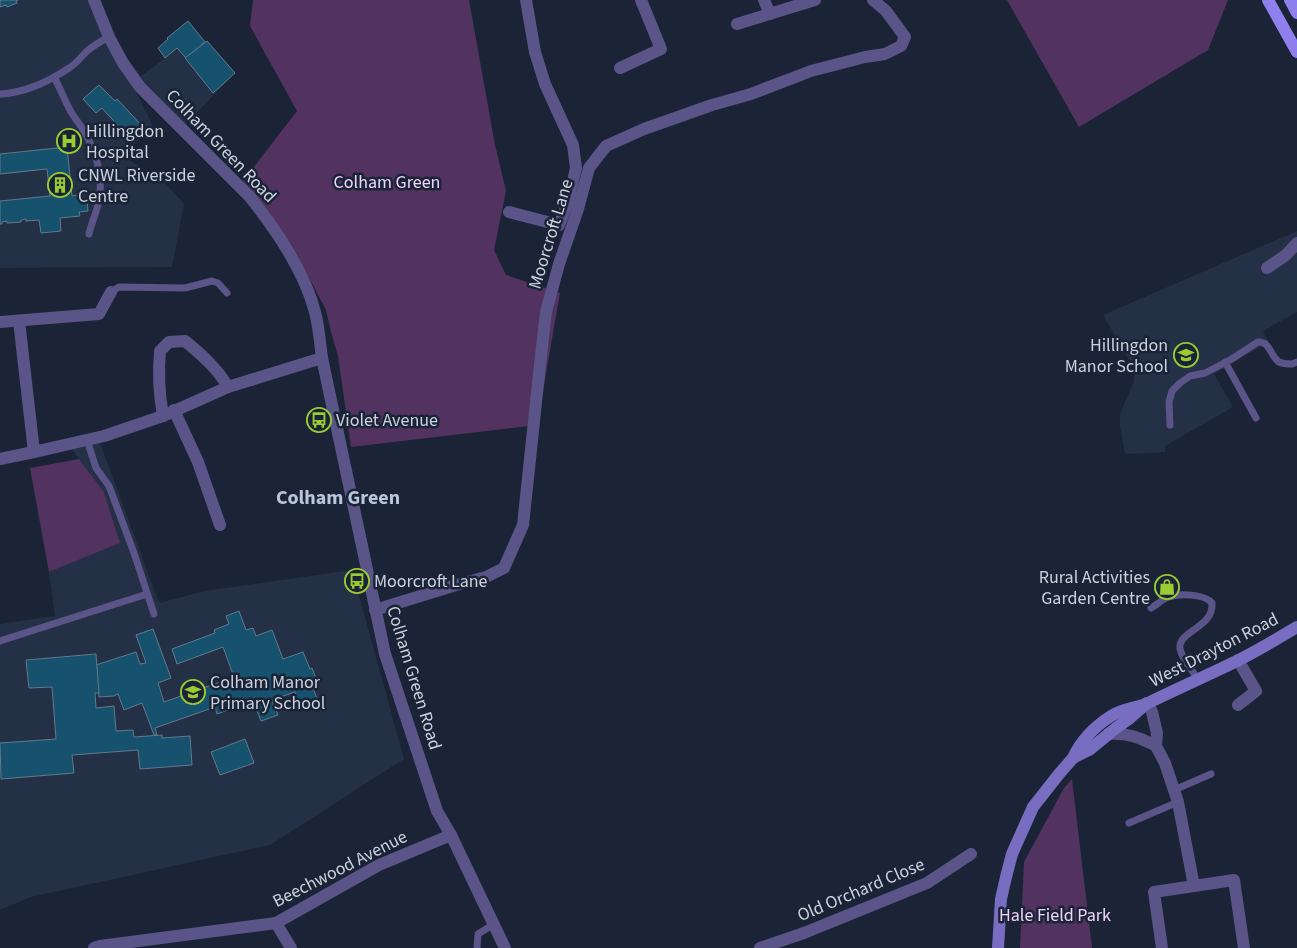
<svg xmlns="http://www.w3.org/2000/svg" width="1297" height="948" font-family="'Source Sans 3',sans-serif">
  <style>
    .built { fill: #233046 }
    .green { fill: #52325f }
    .building { fill: #16516d; stroke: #627b8a }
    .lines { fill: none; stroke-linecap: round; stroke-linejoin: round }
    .service { stroke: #5a5488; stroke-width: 7 }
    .minor { stroke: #5a5488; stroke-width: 12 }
    .tertiary { stroke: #5a5488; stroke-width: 12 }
    .secondary { stroke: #786dc1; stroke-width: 12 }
    .primary { stroke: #9080ed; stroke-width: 12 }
    .labels { text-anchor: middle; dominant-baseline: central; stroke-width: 5; stroke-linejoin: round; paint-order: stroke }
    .poi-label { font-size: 18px; fill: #cbd2de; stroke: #1a2436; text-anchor: start }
    .street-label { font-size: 18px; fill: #cbd2de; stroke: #1a2436 }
    .park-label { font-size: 18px; fill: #f0d4fd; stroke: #1a2436 }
    .quarter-label { font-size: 20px; font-weight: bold; fill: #b7c5dd; stroke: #1a2436 }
  </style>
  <rect width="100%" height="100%" fill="#1a2436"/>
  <g class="built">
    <path d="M0,0h94l15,37 44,89 -31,29 45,30 17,19 -12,63 -172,1z"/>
    <path d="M188,21l17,21 2,-1 28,32 -51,53 -48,-46 29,-22 -7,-10 10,-8 -1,-2z"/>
    <path d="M1297,231v81l-34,19 6,11 -55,32 19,33 -68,39v6l-40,2 -5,-27v-13l14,-33v-13l-31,-53z"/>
    <path d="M99,440l60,163 46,-12 147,-21 52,189 -134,86 -239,52 -31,13v-286l55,-8 -6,-44 71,-29 -16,-51 -34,-45z"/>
  </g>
  <g class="green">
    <path d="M253,0h216l26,145 11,46 -12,59 12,25 54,18 -23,132 -186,22 -13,-91 -7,-24 -5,-22 -33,-63 -50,-66 54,-70 -47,-85z"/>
    <path d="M1007,0h221l-20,50 -129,77z"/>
    <path d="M79,459l25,33 16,51 -71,29 -19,-104z"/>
    <path d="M1072,779l20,169h-72l4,-86 40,-74z"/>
  </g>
  <g class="building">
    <path d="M0,0h18l-2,1 1,2 -10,4 -1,-2 -6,2z"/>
    <path d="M188,21l17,21 -19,16 -9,-10 -12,10 -7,-10 10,-9 -1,-1z"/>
    <path d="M207,41l28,32 -22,20 -28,-35z"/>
    <path d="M99,85l16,16 2,-2 25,27 -13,12 -27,-30 -6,5 -13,-14z"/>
    <path d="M67,147l5,49 5,-1 1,4h9l1,12 -9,1 1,4 -20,2 1,13 -20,2 -2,-13 -13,1v-2l-5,1v2l-14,1v-2l-5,1v2h-2v-23l50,-5 -3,-27 -47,5v-20z"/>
    <path d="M239,611l7,19 7,-2 3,8 16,-6 11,29 20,-7 7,17 2,-1 6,16 -6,2 6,15 -18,6 -5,-15 -23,8 6,15 -17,6 -8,-20 -36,13 -2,-7 -60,21 2,7h-3l-12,-32 -18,7 -6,-16 -4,2 -15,1 -3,-32 40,-13 4,12 6,-1 -10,-28 17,-6 18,49 -13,5 6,19 70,-25 -11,-30 -46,17 -5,-15 43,-16 -1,-3 15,-6 -3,-8z"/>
    <path d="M96,654l3,39h-4l1,15 18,-2 2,25 17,-1 1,7 28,-2v3l28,-2 2,29 -52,4 -2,-19 -66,5 2,18 -73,6 -1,-36 56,-4 -4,-52 -23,1 -3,-28z"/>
    <path d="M245,739l9,24 -34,12 -9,-23z"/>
  </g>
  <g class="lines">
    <g class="service">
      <path d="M54,77c6,11 11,24 17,35 4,6 9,13 13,19 11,19 18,41 16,63 -1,14 -8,26 -11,40"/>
      <path d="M0,94c25,-1 48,-12 69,-26 7,-4 12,-11 17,-16 7,-6 15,-11 23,-15"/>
      <path d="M111,292l8,-5 66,1 27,-7 6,2 9,10"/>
      <path d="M1225,362l31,56"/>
      <path d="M1170,425l-1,-23 3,-11 8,-8 10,-7 15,-3 25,-13 28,-18c12,-1 12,14 21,20 4,2 9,2 13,2l5,-2"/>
      <path d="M87,440l9,28 13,18 25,67 20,61"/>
      <path d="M1151,608c6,-3 11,-9 18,-11 10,-4 36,-3 43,6 2,25 -35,28 -32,46 2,10 12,21 18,30"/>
      <path d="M0,641l147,-47"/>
      <path d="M1174,790l37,-16"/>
      <path d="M1129,823l49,-21"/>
      <path d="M477,948l1,-14 16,-10"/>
    </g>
    <g class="minor">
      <path d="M764,0l6,14"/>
      <path d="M737,24l78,-24"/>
      <path d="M620,68l41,-19 -20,-49"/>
      <path d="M509,212l50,13 9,-22 8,-35 -3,-23 -28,-61 -10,-32 -9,-52"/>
      <path d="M1267,268l19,-13 11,-12"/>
      <path d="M19,321l15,131"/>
      <path d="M0,322l99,-8 12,-22"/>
      <path d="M174,410l24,52 22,63"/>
      <path d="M163,416c-4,-22 -5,-43 -3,-65l9,-9 16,-1c17,14 32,27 43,46"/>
      <path d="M0,459l34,-7 70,-16 59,-20 65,-29 94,-29"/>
      <path d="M375,610l81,-25 30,-8 18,-9 19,-43 16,-151 7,-62 13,-48 19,-55 11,-41 17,-22 38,-17 68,-24 39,-11 60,-23 54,-14 20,-3 16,-8 4,-9 -19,-26 -13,-11"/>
      <path d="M1147,703l5,9 5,21 -1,13 9,17 13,39 16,84 40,-6 10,68"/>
      <path d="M1238,705l18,-14 -18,-31"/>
      <path d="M1108,734c20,-1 31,3 48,12"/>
      <path d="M276,923l15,25"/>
      <path d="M94,948l6,-2 176,-23 103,-58 72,-30"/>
      <path d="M760,948l44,-15 123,-50 44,-29"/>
      <path d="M1162,948l-8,-56 40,-6"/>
    </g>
    <path class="tertiary" d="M94,0l15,37 14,26 17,24 110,110c26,33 54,73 65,115 4,15 5,31 7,46l63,296 52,157 14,24 54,113"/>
    <g class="secondary">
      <path d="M1073,758c8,-18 21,-31 38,-42 12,-8 27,-8 39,-14 29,-14 58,-27 87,-41 20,-10 40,-22 60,-34"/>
      <path d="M998,948l3,-49 5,-22 6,-23 21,-47 26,-33 14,-16 16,-8 27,-22 14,-10 17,-15"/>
    </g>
    <g class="primary">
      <path d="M1268,0l29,52"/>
      <path d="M1290,0l7,13"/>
    </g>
  </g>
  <defs>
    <symbol id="hospital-ring" viewBox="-11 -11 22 22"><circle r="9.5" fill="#1a2436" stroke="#9bcb33" stroke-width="1.5"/><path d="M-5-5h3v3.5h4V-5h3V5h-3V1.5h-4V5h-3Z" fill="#9bcb33"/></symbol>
    <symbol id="building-ring" viewBox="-11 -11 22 22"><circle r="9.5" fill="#1a2436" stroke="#9bcb33" stroke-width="1.5"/><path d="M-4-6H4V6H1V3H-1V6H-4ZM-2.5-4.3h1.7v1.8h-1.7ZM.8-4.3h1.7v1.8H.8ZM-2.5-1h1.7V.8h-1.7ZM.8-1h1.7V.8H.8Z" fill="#9bcb33"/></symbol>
    <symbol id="school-ring" viewBox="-11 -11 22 22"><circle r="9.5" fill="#1a2436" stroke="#9bcb33" stroke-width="1.5"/><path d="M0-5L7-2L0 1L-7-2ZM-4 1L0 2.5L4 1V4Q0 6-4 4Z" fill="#9bcb33"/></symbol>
    <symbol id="bus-ring" viewBox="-11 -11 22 22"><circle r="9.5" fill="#1a2436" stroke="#9bcb33" stroke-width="1.5"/><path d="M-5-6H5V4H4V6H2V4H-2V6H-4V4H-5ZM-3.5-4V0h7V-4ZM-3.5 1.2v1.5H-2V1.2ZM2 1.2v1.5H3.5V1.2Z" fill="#9bcb33"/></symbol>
    <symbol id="shop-ring" viewBox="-11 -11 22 22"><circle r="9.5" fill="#1a2436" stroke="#9bcb33" stroke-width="1.5"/><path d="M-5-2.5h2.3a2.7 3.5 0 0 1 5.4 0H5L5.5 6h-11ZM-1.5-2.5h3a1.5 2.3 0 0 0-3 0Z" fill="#9bcb33"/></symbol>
  </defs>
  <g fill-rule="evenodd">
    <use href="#hospital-ring" x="55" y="127" width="28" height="28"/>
    <use href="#building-ring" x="46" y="171" width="28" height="28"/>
    <use href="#school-ring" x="1172" y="341" width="28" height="28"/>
    <use href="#bus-ring" x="305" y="406" width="28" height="28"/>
    <use href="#bus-ring" x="343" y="567" width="28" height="28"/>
    <use href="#shop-ring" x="1153" y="573" width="28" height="28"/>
    <use href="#school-ring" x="179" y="678" width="28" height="28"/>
  </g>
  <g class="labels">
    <g class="poi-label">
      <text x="86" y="131">Hillingdon<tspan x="86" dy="21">Hospital</tspan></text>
      <text x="78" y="175">CNWL Riverside<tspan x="78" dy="21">Centre</tspan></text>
      <text x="1168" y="345" text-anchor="end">Hillingdon<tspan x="1168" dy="21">Manor School</tspan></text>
      <text x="336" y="420">Violet Avenue</text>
      <text x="1150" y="577" text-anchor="end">Rural Activities<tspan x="1150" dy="21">Garden Centre</tspan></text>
      <text x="374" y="581">Moorcroft Lane</text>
      <text x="210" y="682">Colham Manor<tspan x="210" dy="21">Primary School</tspan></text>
    </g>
    <g class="street-label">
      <text transform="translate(221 146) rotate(46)">Colham Green Road</text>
      <text transform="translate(551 234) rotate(-73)">Moorcroft Lane</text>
      <text transform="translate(1214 650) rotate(-27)">West Drayton Road</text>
      <text transform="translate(414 678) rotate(73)">Colham Green Road</text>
      <text transform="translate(340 869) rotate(-27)">Beechwood Avenue</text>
      <text transform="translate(861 890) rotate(-23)">Old Orchard Close</text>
    </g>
    <g class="park-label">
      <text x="387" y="182">Colham Green</text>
      <text x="1055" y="915">Hale Field Park</text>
    </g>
    <g class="quarter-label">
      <text x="338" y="498">Colham Green</text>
    </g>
  </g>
</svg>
